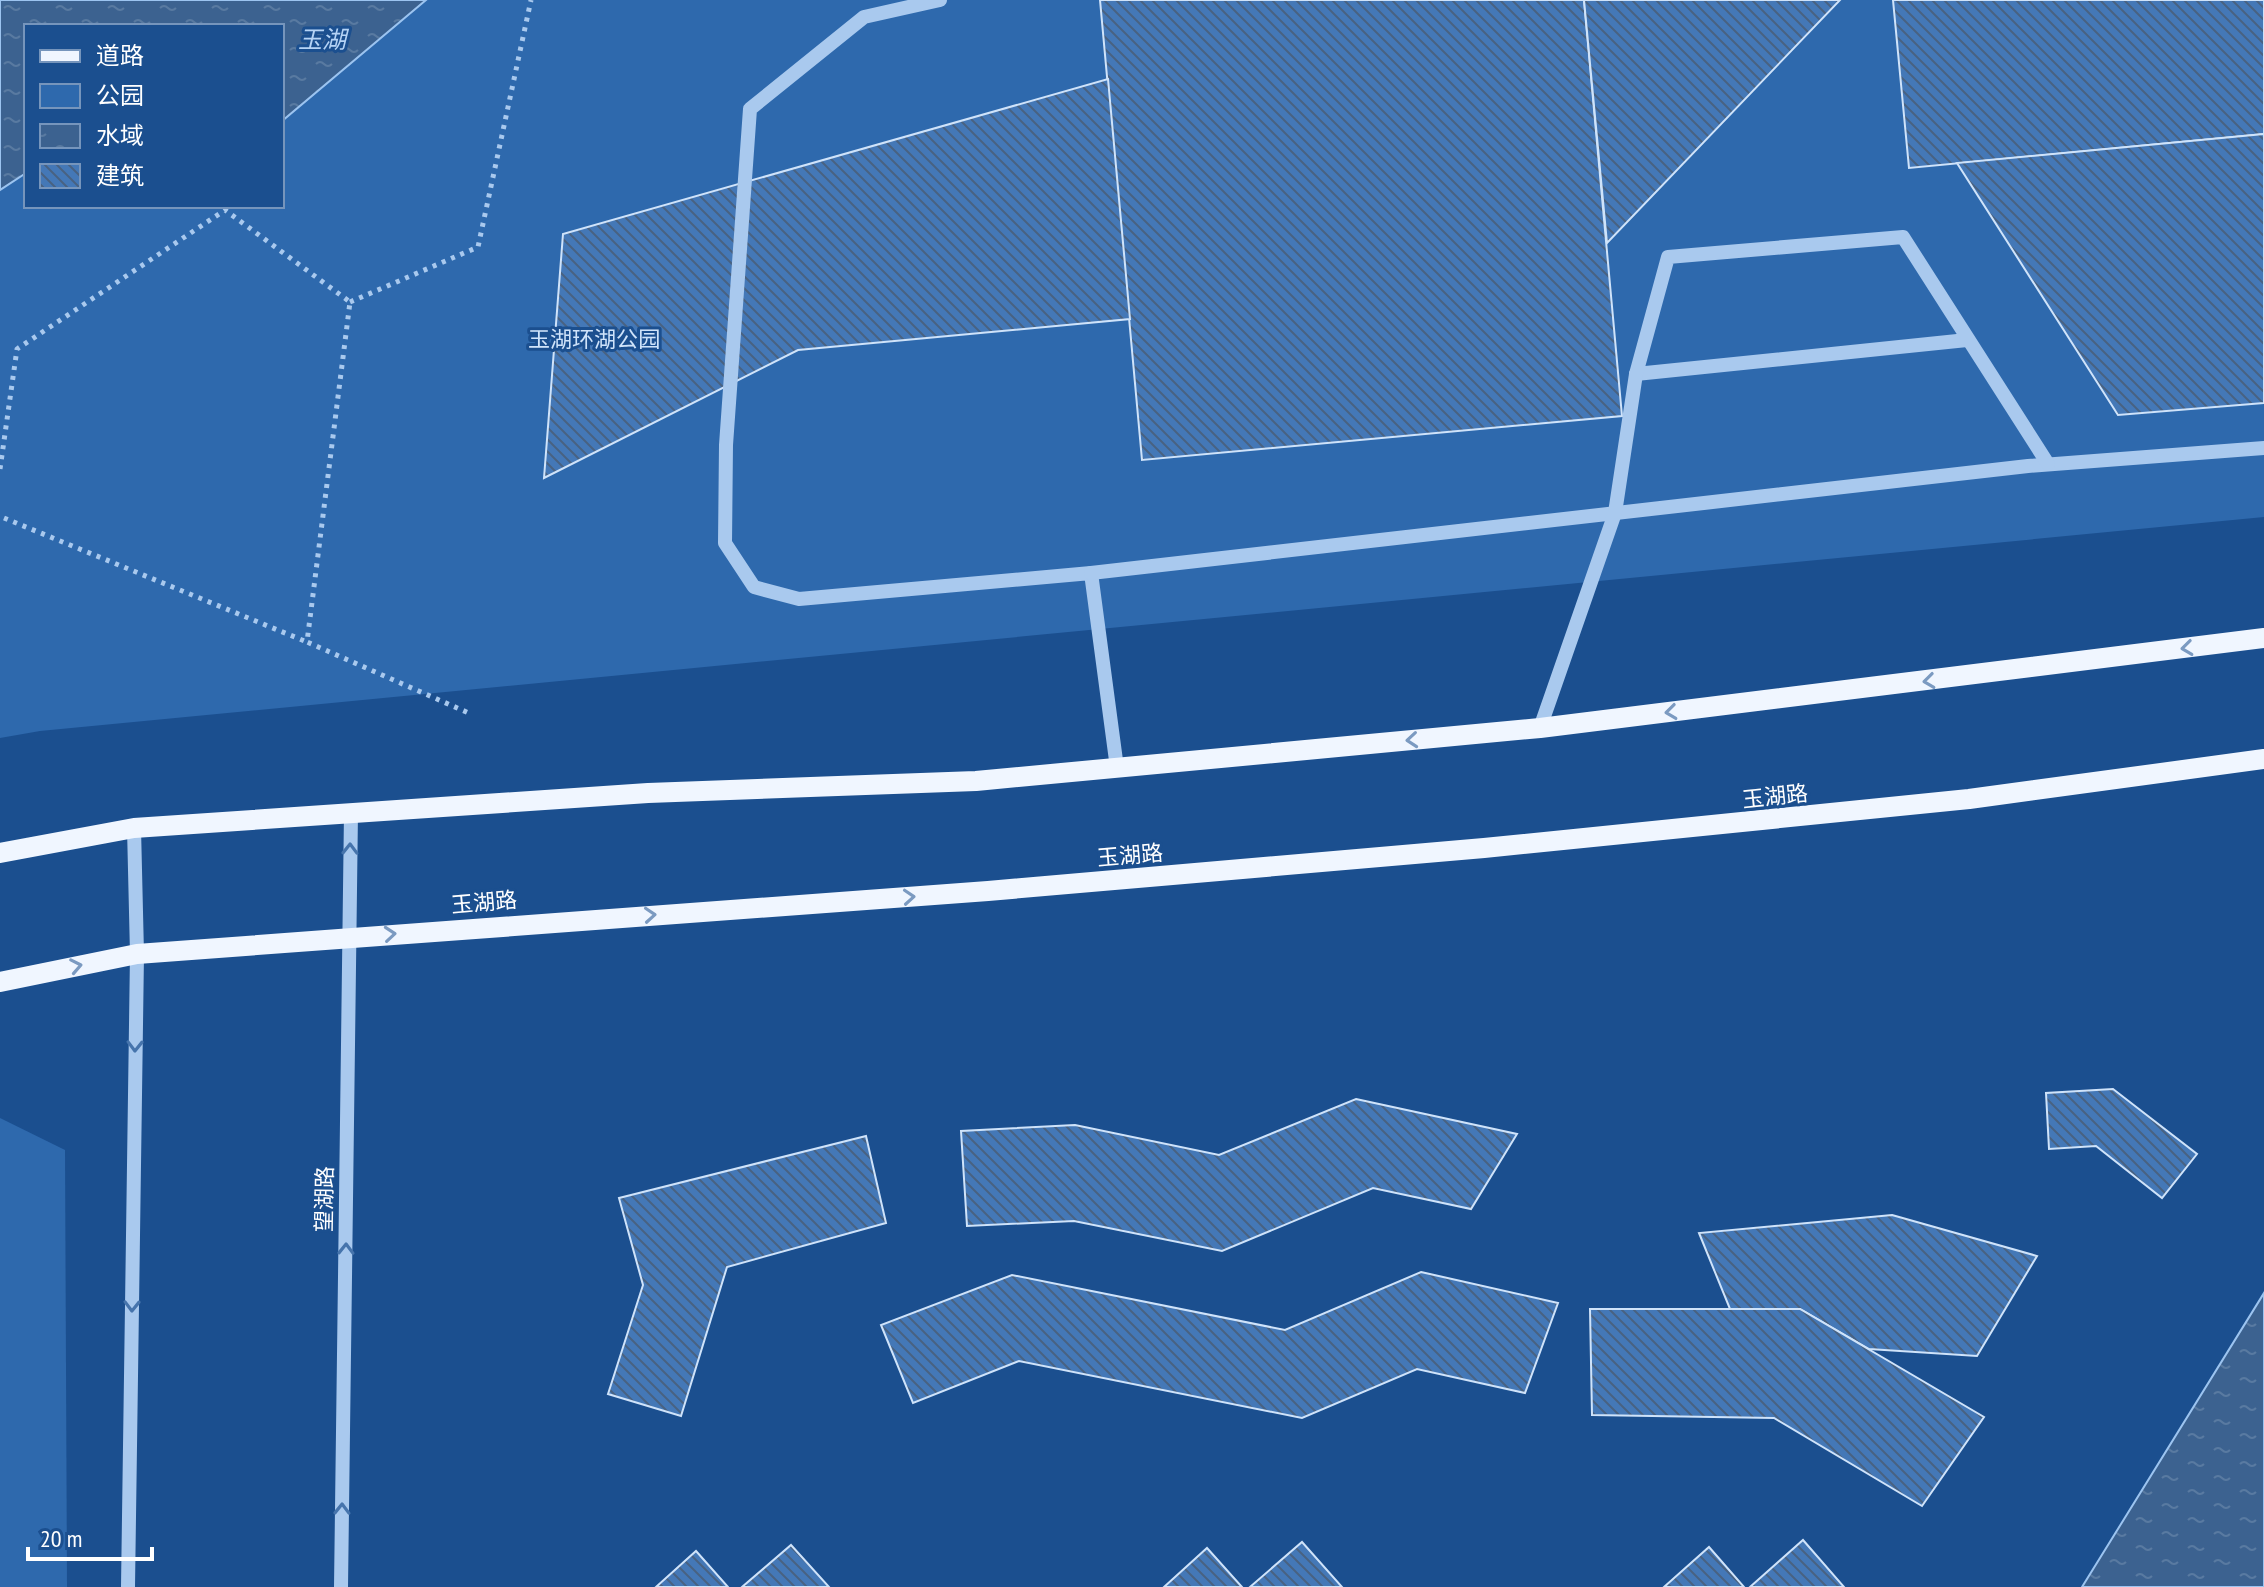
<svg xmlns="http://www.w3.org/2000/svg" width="2264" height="1587" font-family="'PT Sans Narrow','Noto Sans SC',sans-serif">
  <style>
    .park { fill: #2e69ad; fill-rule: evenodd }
    .water { fill: url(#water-ripples); stroke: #9cc4f0; stroke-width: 2 }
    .building { fill: url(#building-back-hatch); stroke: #cfe3fa; stroke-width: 2 }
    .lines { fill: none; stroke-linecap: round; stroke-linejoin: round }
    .path { stroke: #a9c9ee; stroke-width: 5; stroke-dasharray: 4 6; stroke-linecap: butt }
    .minor { stroke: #a9c9ee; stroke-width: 14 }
    .major { stroke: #f0f6ff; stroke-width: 20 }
    .oneway { stroke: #7b9ac1 }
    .oneway2 { stroke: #4674ac }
    .labels { text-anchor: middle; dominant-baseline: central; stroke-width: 6; stroke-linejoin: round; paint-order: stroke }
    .park-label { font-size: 22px; fill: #cfe3fa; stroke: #1b4f8f }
    .street-label { font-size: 22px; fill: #fff; stroke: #1b4f8f }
    .water-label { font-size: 24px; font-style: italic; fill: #b5d3f5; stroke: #1b4f8f }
  </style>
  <defs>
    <pattern id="water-ripples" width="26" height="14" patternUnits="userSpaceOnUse" patternTransform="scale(2)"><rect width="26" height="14" fill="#3c6290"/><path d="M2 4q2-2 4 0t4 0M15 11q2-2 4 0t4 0" fill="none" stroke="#597aa1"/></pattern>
    <pattern id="building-back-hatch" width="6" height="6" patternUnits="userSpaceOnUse" patternTransform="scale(2)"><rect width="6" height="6" fill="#4478b7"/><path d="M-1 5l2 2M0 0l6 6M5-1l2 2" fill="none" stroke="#486282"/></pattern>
  </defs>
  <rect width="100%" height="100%" fill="#1b4f8f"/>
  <g class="park">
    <path d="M0,0h2264v517l-2224,214 -40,7zM26,26h256v180h-256z"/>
    <path d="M0,1118l65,32 2,437h-67z"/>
  </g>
  <g class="water">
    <path d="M0,0h426l-144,121v-95h-256v147l-26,17z"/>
    <path d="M2264,1293v294h-182z"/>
  </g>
  <g class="building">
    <path d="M1100,0h484l38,416 -480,44z"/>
    <path d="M1584,0h256l-233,243z"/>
    <path d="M1893,0h371v134l-355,34z"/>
    <path d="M1108,79l22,240 -332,31 -254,128 19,-244z"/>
    <path d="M2264,134v269l-146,12 -161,-252z"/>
    <path d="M2113,1089l84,65 -35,44 -66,-52 -47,3 -3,-56z"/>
    <path d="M1356,1099l161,35 -46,75 -98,-21 -151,63 -148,-30 -107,5 -6,-95 114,-6 144,30z"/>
    <path d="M866,1136l20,87 -159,44 -46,149 -73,-22 35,-109 -24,-87z"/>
    <path d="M1892,1215l145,41 -60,100 -108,-7 -69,-40h-70l-31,-76z"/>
    <path d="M1421,1272l137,31 -33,90 -108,-24 -115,49 -283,-57 -106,42 -32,-78 131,-50 273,55z"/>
    <path d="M1590,1309h210l184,108 -62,89 -148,-88 -182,-3z"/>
    <path d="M1803,1540l41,47h-94z"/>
    <path d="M1302,1542l40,45h-92z"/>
    <path d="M791,1545l38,42h-87z"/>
    <path d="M1709,1547l35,40h-80z"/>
    <path d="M1207,1548l35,39h-78z"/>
    <path d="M696,1551l32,36h-72z"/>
  </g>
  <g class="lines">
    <g class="path">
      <path d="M350,302l128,-55 53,-247"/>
      <path d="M0,469l17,-120 208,-139 125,92 -43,340 164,72"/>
      <path d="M4,518l303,124"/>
    </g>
    <g class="minor">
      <path d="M940,0l-76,17 -114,92 -24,336 -1,98 29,44 45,12 292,-26 26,195"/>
      <path d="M1636,374l331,-34"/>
      <path d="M1091,573l937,-107 236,-18"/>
      <path d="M1540,728l75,-215 21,-139 32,-117 235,-20 145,227"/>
      <path d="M128,1587l9,-633 -3,-126"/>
      <path d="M341,1587l10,-775"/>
    </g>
    <g class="major">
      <path d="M0,853l134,-25 514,-35 328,-12 564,-53 724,-90"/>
      <path d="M0,982l137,-28 851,-63 496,-43 485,-49 295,-40"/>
    </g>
  </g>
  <defs><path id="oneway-chevron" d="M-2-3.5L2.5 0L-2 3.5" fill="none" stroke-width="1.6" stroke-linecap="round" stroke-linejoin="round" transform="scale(2)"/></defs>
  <g class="oneway">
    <use href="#oneway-chevron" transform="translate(2187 648) rotate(173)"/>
    <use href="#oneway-chevron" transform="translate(1929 681) rotate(173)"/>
    <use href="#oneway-chevron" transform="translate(1671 712) rotate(173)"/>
    <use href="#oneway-chevron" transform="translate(1412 740) rotate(175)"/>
    <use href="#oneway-chevron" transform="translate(909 897) rotate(-4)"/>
    <use href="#oneway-chevron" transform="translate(650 915) rotate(-4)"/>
    <use href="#oneway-chevron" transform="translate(390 934) rotate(-5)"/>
    <use href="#oneway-chevron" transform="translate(76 966) rotate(-11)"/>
  </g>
  <g class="oneway2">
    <use href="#oneway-chevron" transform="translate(350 849) rotate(-89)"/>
    <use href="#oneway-chevron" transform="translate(135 1046) rotate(91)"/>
    <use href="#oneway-chevron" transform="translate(346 1249) rotate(-89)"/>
    <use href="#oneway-chevron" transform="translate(132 1306) rotate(91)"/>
    <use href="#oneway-chevron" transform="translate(342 1509) rotate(-89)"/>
  </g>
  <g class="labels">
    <g class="park-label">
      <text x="594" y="339">玉湖环湖公园</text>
    </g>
    <g class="street-label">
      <text transform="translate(1775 796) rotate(-6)">玉湖路</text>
      <text transform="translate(1130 855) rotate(-5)">玉湖路</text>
      <text transform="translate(484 902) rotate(-5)">玉湖路</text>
      <text transform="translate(324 1199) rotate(-89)">望湖路</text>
    </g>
    <g class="water-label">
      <text x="322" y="39">玉湖</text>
    </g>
  </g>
  <rect x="24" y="24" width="260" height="184" fill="#1b4f8f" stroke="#7695bc" stroke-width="2"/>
  <rect x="40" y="50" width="40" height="12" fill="#f0f6ff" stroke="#7695bc" stroke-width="2"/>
  <text x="96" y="64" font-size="24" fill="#ffffff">道路</text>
  <rect x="40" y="84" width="40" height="24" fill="#2e69ad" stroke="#7695bc" stroke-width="2"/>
  <text x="96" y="104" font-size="24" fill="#ffffff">公园</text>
  <rect x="40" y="124" width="40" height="24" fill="url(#water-ripples)" stroke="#7695bc" stroke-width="2"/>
  <text x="96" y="144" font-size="24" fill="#ffffff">水域</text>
  <rect x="40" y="164" width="40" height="24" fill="url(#building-back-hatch)" stroke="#7695bc" stroke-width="2"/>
  <text x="96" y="184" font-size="24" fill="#ffffff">建筑</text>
  <path d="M28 1547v12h124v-12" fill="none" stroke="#ffffff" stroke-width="4"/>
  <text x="40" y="1547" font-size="24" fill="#ffffff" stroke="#1b4f8f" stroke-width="6" paint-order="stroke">20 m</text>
</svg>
